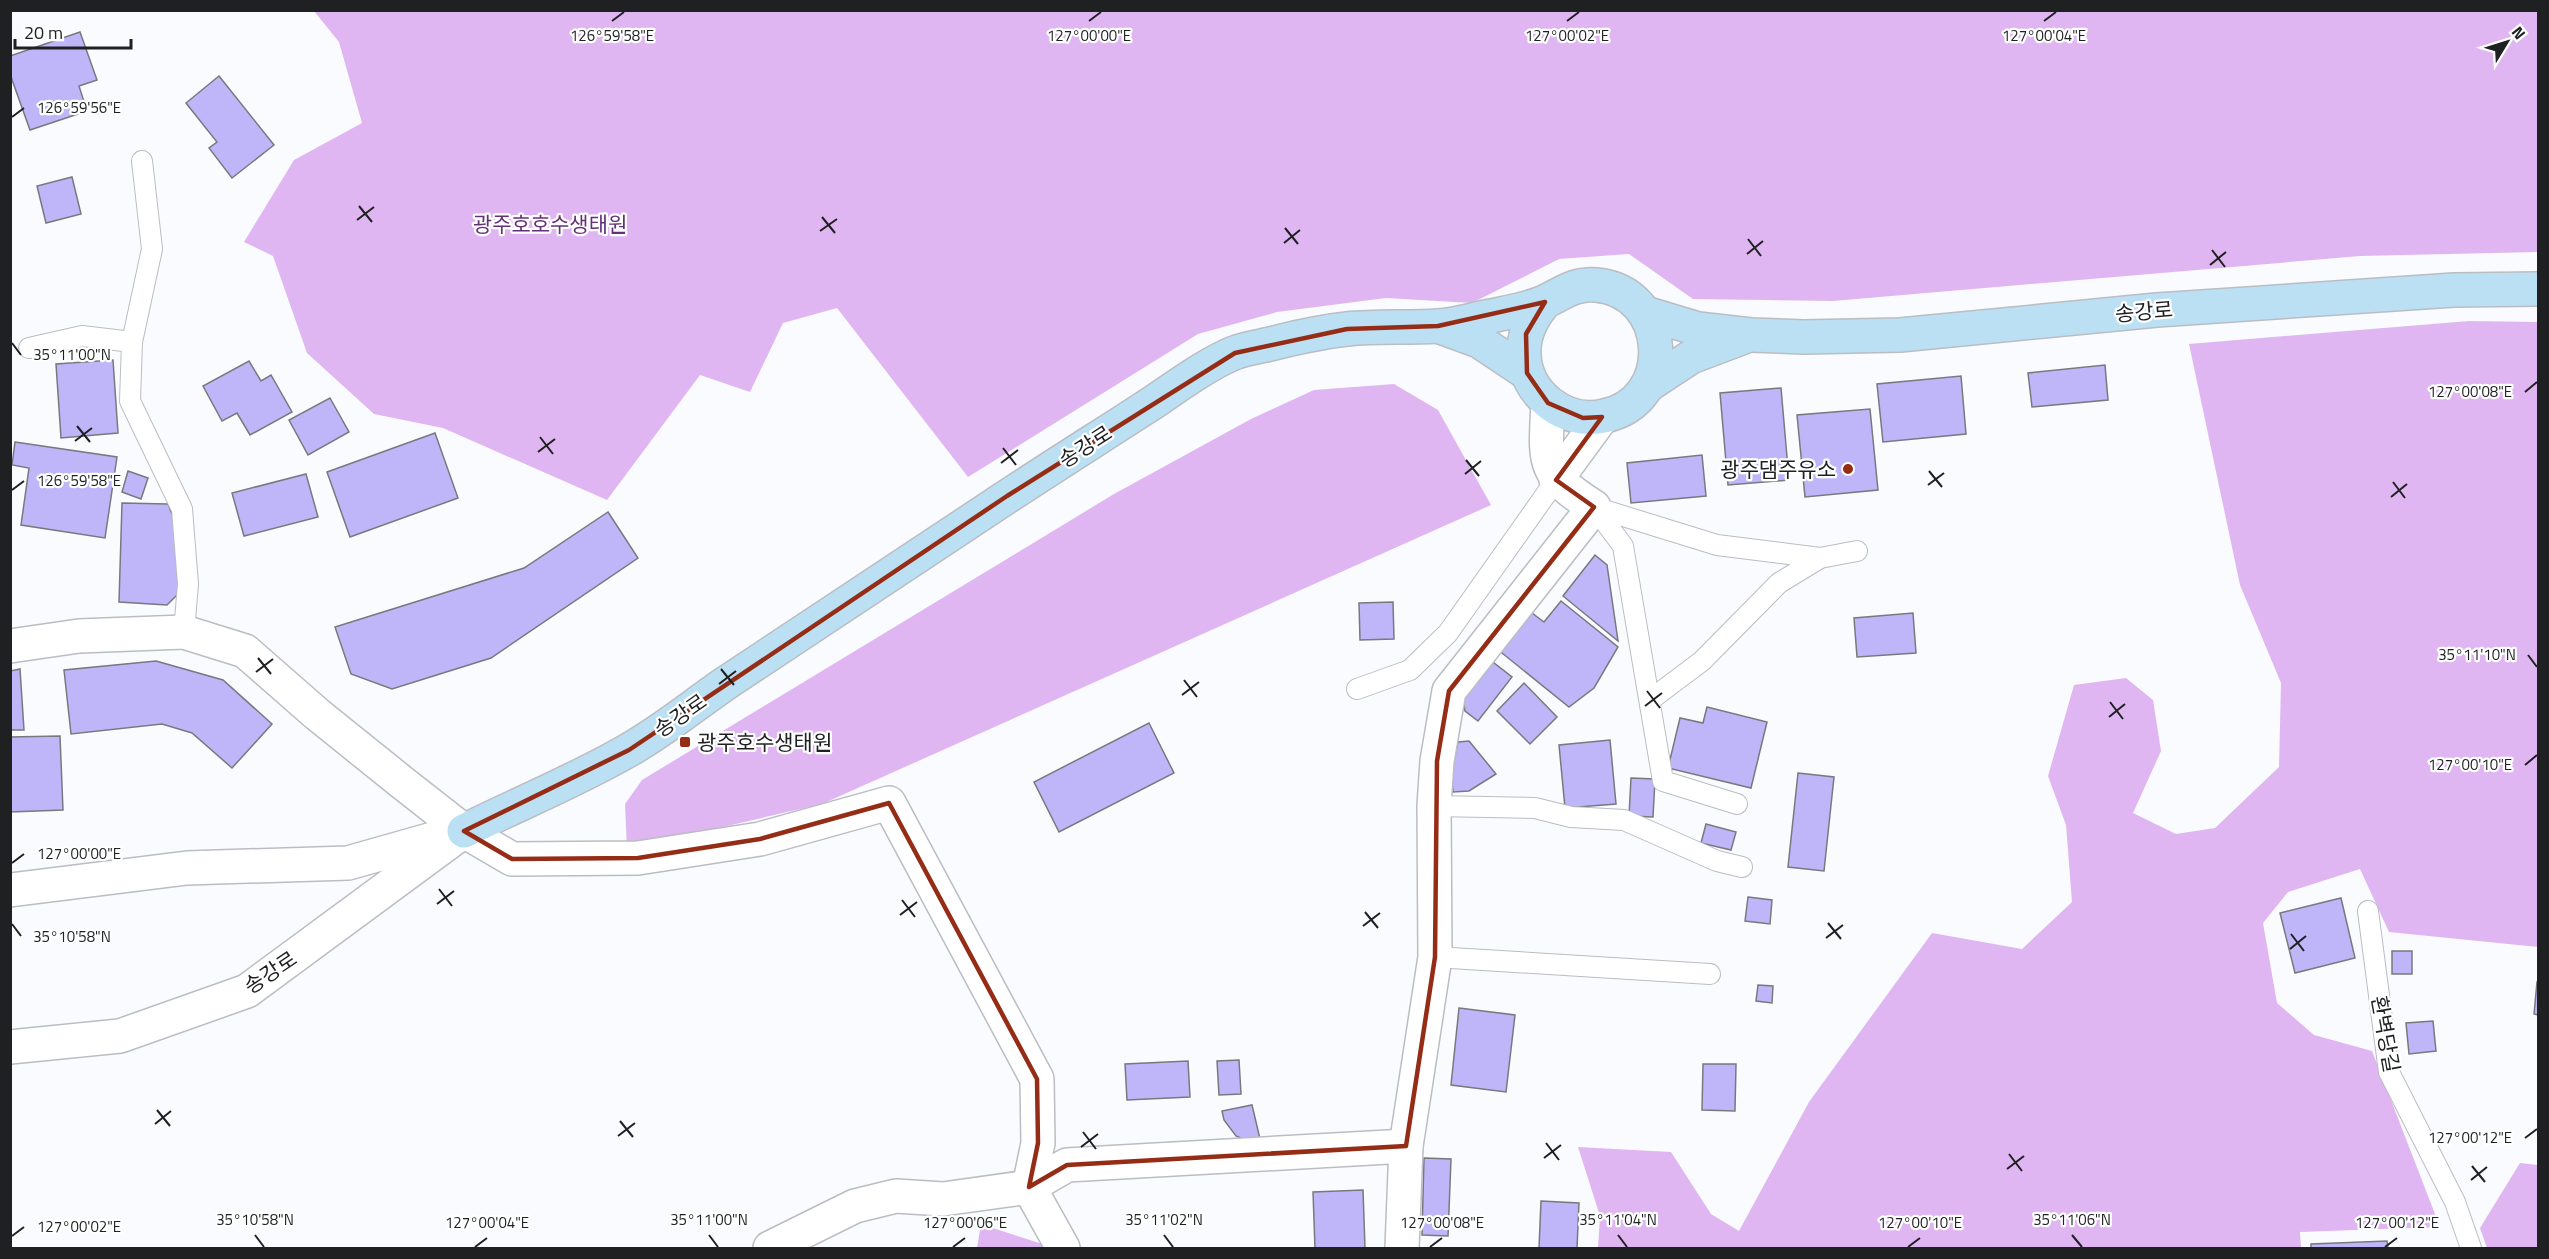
<svg xmlns="http://www.w3.org/2000/svg" width="2549" height="1259" font-family="'Titillium Web','Noto Sans KR',sans-serif">
  <style>
    .green { fill: #e0b6f2 }
    .building { fill: #bfb6f9; stroke: #79787e; stroke-width: 1.5 }
    .lines { fill: none; stroke-linecap: round; stroke-linejoin: round }
    .service-casing { stroke: #babdc3; stroke-width: 22 }
    .minor-casing { stroke: #babdc3; stroke-width: 36 }
    .secondary-casing { stroke: #babdc3; stroke-width: 36 }
    .service { stroke: #fff; stroke-width: 20 }
    .minor { stroke: #fff; stroke-width: 33 }
    .secondary { stroke: #bce0f3; stroke-width: 33 }
    .marked { fill: none; stroke: #952c15; stroke-width: 4.5; stroke-linejoin: round }
    .ticks { fill: none; stroke: #1e2022; stroke-width: 2 }
    .poi-dot { fill: #952c15; stroke: #fff; stroke-width: 2 }
    .labels { text-anchor: middle; dominant-baseline: central; stroke-width: 4.5; stroke-linejoin: round; paint-order: stroke }
    .park-label { font-size: 21px; fill: #643177; stroke: #fff }
    .street-label { font-size: 21px; fill: #1e2022; stroke: #fff }
    .poi-label { font-size: 21px; fill: #1e2022; stroke: #fff; text-anchor: end }
    .ticks-label { font-size: 15px; text-anchor: middle; fill: #1e2022; stroke: #fff; stroke-width: 4.5; stroke-linejoin: round; paint-order: stroke }
  </style>
  <rect width="100%" height="100%" fill="#f9fbff"/>
  <g class="green">
    <path d="M314,11h2224v241l-178,4 -527,45 -140,-2 -64,-45 -70,5 -87,44 -86,-5 -109,14 -79,22 -230,143 -131,-169 -54,15 -33,69 -50,-17 -93,125 -164,-72 -69,-14 -67,-61 -34,-97 -29,-14 50,-82 68,-37 -23,-81z"/>
    <path d="M2469,321l69,1v625l-149,-15 -29,-63 -72,23 -25,31 14,80 37,32 58,16 68,176 -140,5 1,16h-703l2,-32 -22,-69 93,5 40,62 28,17 70,-129 123,-169 90,16 50,-47 -6,-77 -18,-49 26,-91 52,-7 27,22 8,51 -28,62 43,21 39,-6 64,-61 2,-84 -41,-98 -51,-241z"/>
    <path d="M1394,384l44,26 53,95 -669,299 -195,45 -2,-45 17,-24 472,-286 137,-75 63,-29z"/>
    <path d="M2520,1163l18,2v83h-51l-7,-20z"/>
    <path d="M981,1224l61,20 3,4h-68z"/>
  </g>
  <g class="building">
    <path d="M80,32l17,48 -18,6 8,25 -57,19 -20,-56v-18z"/>
    <path d="M219,76l55,69 -42,33 -23,-30 8,-6 -31,-39z"/>
    <path d="M72,177l9,37 -35,9 -9,-37z"/>
    <path d="M113,360l5,73 -57,5 -5,-74z"/>
    <path d="M249,361l12,20 10,-6 21,37 -42,23 -13,-22 -15,8 -19,-35z"/>
    <path d="M2105,365l3,35 -76,7 -4,-34z"/>
    <path d="M1961,376l5,58 -83,8 -6,-58z"/>
    <path d="M1781,388l8,92 -61,5 -8,-92z"/>
    <path d="M330,398l19,34 -41,23 -19,-35z"/>
    <path d="M1870,409l8,81 -73,7 -8,-82z"/>
    <path d="M435,433l23,65 -108,39 -23,-65z"/>
    <path d="M15,442l102,15 -12,81 -84,-13 8,-57 -17,-3z"/>
    <path d="M1702,455l4,41 -75,7 -4,-40z"/>
    <path d="M128,471l20,7 -7,21 -19,-7z"/>
    <path d="M306,474l12,43 -74,19 -12,-43z"/>
    <path d="M122,503l46,1 6,15 7,72 -14,14 -48,-3z"/>
    <path d="M608,512l30,46 -147,100 -99,31 -41,-15 -16,-47 189,-59z"/>
    <path d="M1595,555l12,10 11,76 -55,-45z"/>
    <path d="M1561,601l57,46 -24,41 -25,19 -72,-58 31,-39 16,12z"/>
    <path d="M1393,602l1,37 -34,1 -1,-37z"/>
    <path d="M1913,613l3,40 -59,4 -3,-39z"/>
    <path d="M1489,659l23,18 -34,44 -13,-10 -3,-18z"/>
    <path d="M156,661l67,19 49,44 -40,44 -40,-35 -30,-9 -91,10 -7,-64z"/>
    <path d="M20,669l4,61h-14v-59z"/>
    <path d="M1524,683l33,34 -27,27 -33,-33z"/>
    <path d="M1707,707l60,15 -16,66 -83,-20 12,-50 23,5z"/>
    <path d="M1149,723l25,50 -115,59 -25,-50z"/>
    <path d="M60,736l3,74 -53,2v-75z"/>
    <path d="M1610,740l6,64 -51,4 -6,-63z"/>
    <path d="M1469,741l27,33 -27,17 -16,1 -2,-20 7,-30z"/>
    <path d="M1798,773l36,4 -10,94 -36,-4z"/>
    <path d="M1631,778l24,1 -2,38 -24,-1z"/>
    <path d="M1706,824l30,8 -5,18 -30,-7z"/>
    <path d="M1748,897l24,3 -2,24 -25,-3z"/>
    <path d="M2341,898l14,60 -60,15 -15,-60z"/>
    <rect x="2392" y="951" width="20" height="23"/>
    <path d="M2537,982h1v33l-4,-1z"/>
    <path d="M1758,985l15,1 -1,17 -16,-2z"/>
    <path d="M1459,1008l56,7 -9,77 -55,-7z"/>
    <path d="M2433,1021l3,30 -27,3 -3,-31z"/>
    <path d="M1239,1060l2,34 -22,1 -2,-34z"/>
    <path d="M1188,1061l2,36 -63,3 -2,-36z"/>
    <path d="M1703,1064h33l-1,47 -33,-1z"/>
    <path d="M1252,1105l9,38 -14,-2 -11,-5 -12,-16 -2,-9z"/>
    <path d="M1424,1158l27,1 -3,77 -26,-1z"/>
    <path d="M1363,1190l2,58h-50l-2,-56z"/>
    <path d="M1541,1201l38,2 -2,45h-38z"/>
    <path d="M2387,1241l1,7h-77v-4z"/>
  </g>
  <g class="lines">
    <defs>
      <g id="service">
        <path d="M142,161l10,88 -20,93 -2,59 52,108 6,75 -4,48"/>
        <path d="M29,348l53,-12 50,6"/>
        <path d="M1357,689l53,-19 38,-37 108,-153"/>
        <path d="M1650,700l52,-39 77,-78 41,-25"/>
        <path d="M1737,804l-74,-23 -40,-235 -29,-39 123,38 103,13 37,-7"/>
        <path d="M1434,806l101,2 36,9 53,3 93,41 25,6"/>
        <path d="M2368,911l21,161 66,130 16,46"/>
        <path d="M1435,957l275,17"/>
      </g>
      <g id="minor">
        <path d="M1556,480l46,-63"/>
        <path d="M10,646l69,-10 105,-4 61,19 72,63 87,70 60,47 48,28 126,-1 122,-19 129,-36 148,276 1,64 -9,44 34,61"/>
        <path d="M10,890l177,-22 161,-5 99,-28"/>
        <path d="M10,1047l110,-11 127,-45 217,-160"/>
        <path d="M770,1248l85,-42 41,-10 47,3 86,-12 38,-22 339,-19"/>
        <path d="M1402,1248l4,-102 29,-189 -1,-151 3,-45 12,-70 145,-184c-53,-34 -49,-43 -46,-104"/>
      </g>
      <g id="secondary">
        <path d="M1645,313l53,16 53,6 53,2 96,-2 257,-25 297,-20 84,-1"/>
        <path d="M1438,326l41,15 48,32"/>
        <path d="M1647,386l44,-29 53,-20"/>
        <path d="M464,831c54,-27 111,-50 163,-80 36,-20 68,-47 102,-70 87,-58 174,-116 261,-173 51,-34 102,-66 153,-99 28,-18 60,-43 91,-56 10,-4 22,-6 32,-8 27,-7 54,-13 81,-16 30,-3 61,-1 91,-3 16,-1 33,-6 48,-9 18,-4 39,-7 56,-14 19,-8 31,-20 54,-18 74,6 82,116 8,131 -39,9 -79,-22 -80,-62 -1,-20 8,-37 21,-52"/>
      </g>
    </defs>
    <use href="#service" class="service-casing"/>
    <use href="#minor" class="minor-casing"/>
    <use href="#secondary" class="secondary-casing"/>
    <use href="#service" class="service"/>
    <use href="#minor" class="minor"/>
    <use href="#secondary" class="secondary"/>
  </g>
  <path class="marked" d="M1545,302l-19,32 1,39 21,30 35,15 19,-1 -46,63 38,27 -145,184 -12,70 -2,196 -29,189 -339,19 -38,22 9,-44 -1,-64 -148,-276 -129,36 -122,19 -126,1 -48,-28 165,-81 378,-254 228,-143 112,-24 91,-3z"/>
  <path class="ticks" d="M612,21l12,-9M1089,21l12,-9M1567,21l12,-9M2044,21l12,-9M12,117l12,-9M359,206l13,16M822,217l13,16M357,220l17,-13M1285,228l13,16M820,231l17,-12M1748,239l13,17M1284,243l16,-13M2212,250l13,17M1747,254l16,-13M2210,265l16,-13M12,343l9,12M2525,392l12,-10M77,426l13,16M540,437l13,17M75,441l17,-13M1003,448l13,17M538,452l17,-13M1466,460l13,16M1001,463l17,-13M1929,471l13,16M1465,474l16,-13M2393,482l12,16M1928,485l16,-12M12,490l12,-9M2391,497l16,-13M2528,655l9,12M258,658l13,16M721,669l13,16M256,672l17,-13M1184,680l13,17M719,684l17,-13M1647,691l13,17M1182,695l17,-13M2110,702l13,17M1645,706l17,-13M2109,717l16,-13M2525,765l12,-10M12,863l12,-9M439,889l13,17M902,900l13,17M437,904l17,-13M1365,912l13,16M900,915l17,-13M1828,923l13,16M12,924l9,12M1363,926l17,-13M2291,934l13,17M1826,938l17,-13M2290,949l16,-13M157,1110l13,16M620,1121l13,16M155,1124l16,-13M1083,1132l13,17M618,1136l17,-13M2525,1138l12,-9M1546,1143l13,17M1081,1147l17,-13M2009,1154l13,17M1544,1158l17,-13M2472,1166l13,16M2007,1169l17,-13M2471,1180l16,-13M255,1235l9,12M709,1235l9,12M1164,1235l9,12M1618,1235l9,12M2072,1235l10,12M12,1236l12,-9M475,1247l12,-9M953,1247l12,-9M1430,1247l12,-9M1908,1247l12,-9M2385,1247l12,-9"/>
  <g class="poi-dot">
    <circle cx="1848" cy="469" r="6"/>
    <rect x="679" y="736" width="12" height="12" rx="3"/>
  </g>
  <g class="labels">
    <g class="park-label">
      <text x="550" y="224">광주호호수생태원</text>
    </g>
    <g class="street-label">
      <text transform="translate(2144 311) rotate(-5)">송강로</text>
      <text transform="translate(1085 446) rotate(-33)">송강로</text>
      <text transform="translate(680 715) rotate(-35)">송강로</text>
      <text transform="translate(270 972) rotate(-34)">송강로</text>
      <text transform="translate(2386 1034) rotate(80)">환벽당길</text>
    </g>
    <g class="poi-label">
      <text x="1836" y="469">광주댐주유소</text>
      <text x="697" y="742" text-anchor="start">광주호수생태원</text>
    </g>
  </g>
  <g class="ticks-label">
    <text x="612" y="41">126°59'58"E</text>
    <text x="1089" y="41">127°00'00"E</text>
    <text x="1567" y="41">127°00'02"E</text>
    <text x="2044" y="41">127°00'04"E</text>
    <text x="79" y="113">126°59'56"E</text>
    <text x="72" y="360">35°11'00"N</text>
    <text x="2470" y="397">127°00'08"E</text>
    <text x="79" y="486">126°59'58"E</text>
    <text x="2477" y="660">35°11'10"N</text>
    <text x="2470" y="770">127°00'10"E</text>
    <text x="79" y="859">127°00'00"E</text>
    <text x="72" y="942">35°10'58"N</text>
    <text x="2470" y="1143">127°00'12"E</text>
    <text x="255" y="1225">35°10'58"N</text>
    <text x="709" y="1225">35°11'00"N</text>
    <text x="1164" y="1225">35°11'02"N</text>
    <text x="1618" y="1225">35°11'04"N</text>
    <text x="2072" y="1225">35°11'06"N</text>
    <text x="487" y="1228">127°00'04"E</text>
    <text x="965" y="1228">127°00'06"E</text>
    <text x="1442" y="1228">127°00'08"E</text>
    <text x="1920" y="1228">127°00'10"E</text>
    <text x="2397" y="1228">127°00'12"E</text>
    <text x="79" y="1232">127°00'02"E</text>
  </g>
  <rect width="2549" height="1259" fill="none" stroke="#1e2022" stroke-width="24"/>
  <g transform="translate(2507 42) rotate(52)" stroke="#ffffff" stroke-width="4.5" paint-order="stroke">
  <path d="M0-4.5L10 22L0 15L-10 22Z" fill="#1e2022"/>
  <text y="-9" font-size="16" font-weight="bold" text-anchor="middle" fill="#1e2022">N</text>
  </g>
  <path d="M15 39v9h116v-9" fill="none" stroke="#1e2022" stroke-width="3"/>
  <text x="24" y="39" font-size="18" fill="#1e2022" stroke="#ffffff" stroke-width="4.5" paint-order="stroke">20 m</text>
</svg>
